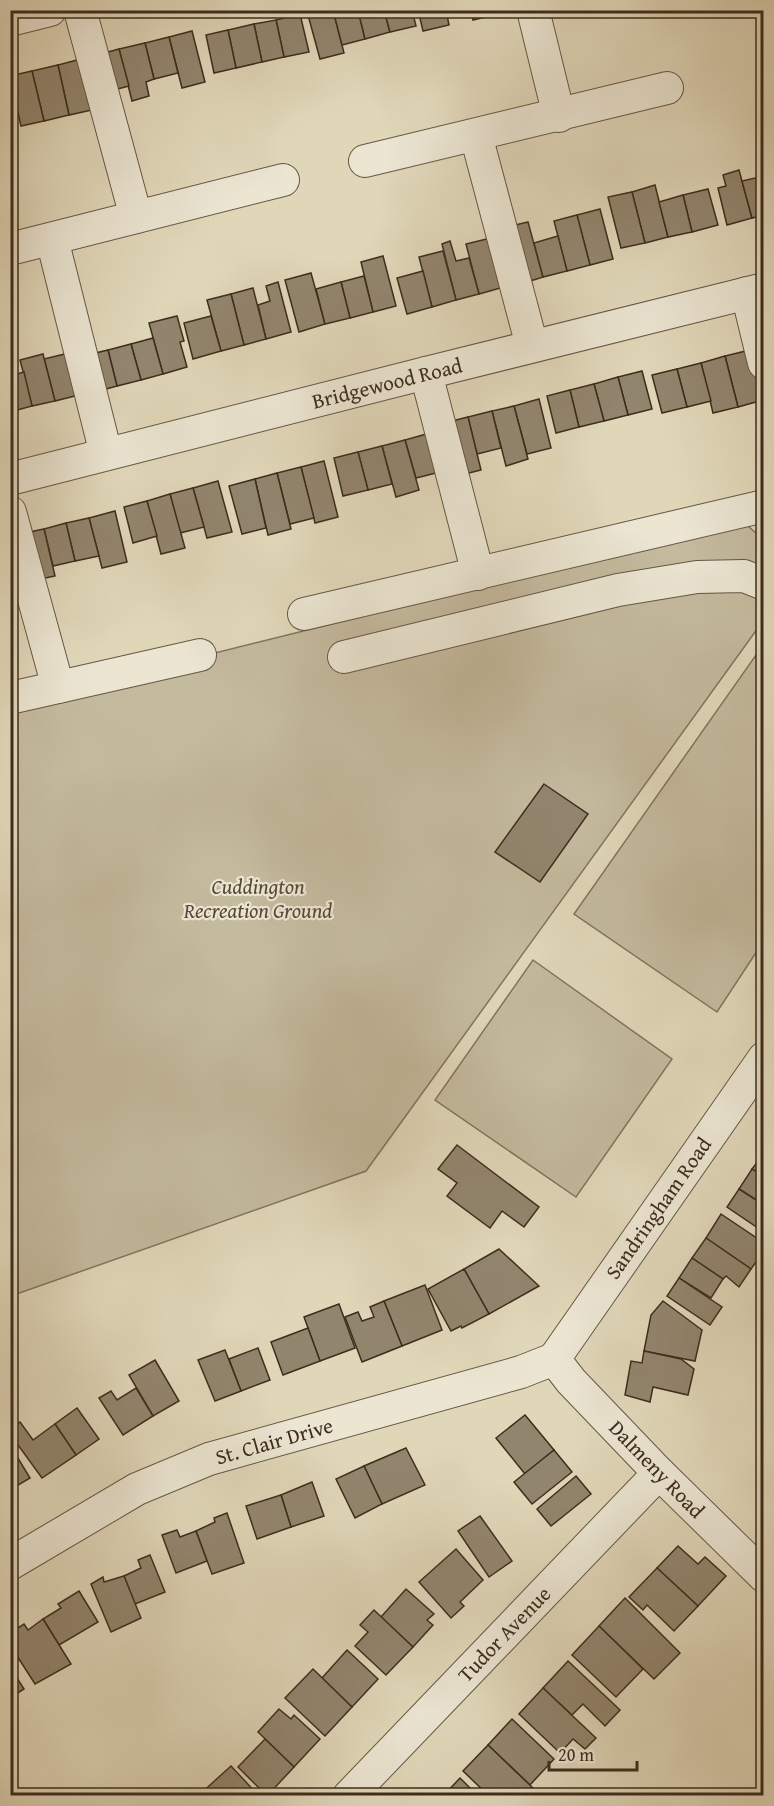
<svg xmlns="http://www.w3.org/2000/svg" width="774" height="1806" font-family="'Gentium Book Plus',serif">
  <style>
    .green { fill: #c4ba9e; stroke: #80745e; stroke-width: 1.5 }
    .building { fill: #92856e; stroke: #3d2d1d; stroke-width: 1.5 }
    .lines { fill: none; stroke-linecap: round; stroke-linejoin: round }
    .minor-casing { stroke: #665844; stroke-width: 34 }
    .minor { stroke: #ebe5d2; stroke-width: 32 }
    .labels { text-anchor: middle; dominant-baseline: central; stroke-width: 4.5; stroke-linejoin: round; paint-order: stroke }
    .street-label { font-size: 21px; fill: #3d2d1d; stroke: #ebe5d2 }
    .park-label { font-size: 21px; font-style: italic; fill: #584937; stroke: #ebe5d2 }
  </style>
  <rect width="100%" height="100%" fill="#e0d7b9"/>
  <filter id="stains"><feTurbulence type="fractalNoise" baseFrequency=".00333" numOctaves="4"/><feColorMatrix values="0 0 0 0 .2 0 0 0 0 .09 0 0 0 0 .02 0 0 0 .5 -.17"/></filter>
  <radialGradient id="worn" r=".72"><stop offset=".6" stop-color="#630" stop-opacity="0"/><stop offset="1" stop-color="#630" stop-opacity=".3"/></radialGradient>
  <g class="green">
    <path d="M741,520l22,19v82l-397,550 -355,125 -1,-592 362,-90z"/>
    <path d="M763,645v297l-46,70 -143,-98z"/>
    <path d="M533,960l139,99 -96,138 -141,-97z"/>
  </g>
  <g class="building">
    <path d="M325,10h8l11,43 -24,6 -12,-44z"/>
    <path d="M333,10h25l7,29 -23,6z"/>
    <path d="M358,10h26l6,22 -25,7z"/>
    <path d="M384,10h28l4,16 -26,6z"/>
    <path d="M418,10h28l3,15 -26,6z"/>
    <path d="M471,10h26l1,4 -25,6z"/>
    <path d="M300,14l9,38 -25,5 -8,-37z"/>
    <path d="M276,20l8,37 -22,5 -8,-38z"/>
    <path d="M254,24l8,38 -26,6 -8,-38z"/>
    <path d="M228,30l8,38 -22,5 -8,-38z"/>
    <path d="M192,31l13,51 -23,6 -13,-51z"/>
    <path d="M169,37l9,36 -24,6 -9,-36z"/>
    <path d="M145,43l9,36 -8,3 3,14 -17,5 -13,-52z"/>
    <path d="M119,49l10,37 -23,6 -9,-37z"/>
    <path d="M81,59l11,51 -23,5 -11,-50z"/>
    <path d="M58,65l11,50 -25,6 -12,-50z"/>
    <path d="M32,71l12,50 -23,5 -11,-50z"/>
    <path d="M10,82l8,30 -8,2z"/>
    <path d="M739,170l13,48 -25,7 -9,-37 8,-2 -3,-11z"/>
    <path d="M764,176v39l-12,3 -10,-37z"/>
    <path d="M655,185l13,52 -23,6 -13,-51z"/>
    <path d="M708,189l10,36 -26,7 -9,-37z"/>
    <path d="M632,192l13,51 -24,5 -13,-51z"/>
    <path d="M683,195l9,37 -24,5 -9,-35z"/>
    <path d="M600,209l13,50 -23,6 -13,-50z"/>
    <path d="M577,215l13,50 -23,6 -13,-50z"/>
    <path d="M528,222l15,55 -25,8 -15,-57z"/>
    <path d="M558,236l9,35 -24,6 -9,-34z"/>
    <path d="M491,238l13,49 -25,7 -13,-50z"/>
    <path d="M450,241l6,20 13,-3 10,36 -23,6 -14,-56z"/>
    <path d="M443,251l13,49 -24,7 -13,-50z"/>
    <path d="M383,256l13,50 -23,6 -12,-50z"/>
    <path d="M423,271l9,36 -25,7 -10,-36z"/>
    <path d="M311,273l14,51 -26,8 -14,-52z"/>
    <path d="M364,276l9,36 -23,6 -9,-36z"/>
    <path d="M278,282l13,50 -25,7 -8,-34 12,-4 -4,-15z"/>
    <path d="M341,282l9,36 -25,6 -9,-35z"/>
    <path d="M253,288l13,51 -22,6 -13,-51z"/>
    <path d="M231,294l13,51 -23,6 -14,-51z"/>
    <path d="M177,316l7,25 -4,1 7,25 -24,7 -14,-51z"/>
    <path d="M211,316l10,35 -28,8 -9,-36z"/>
    <path d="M153,338l10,36 -22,6 -10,-36z"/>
    <path d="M131,344l10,36 -24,6 -9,-36z"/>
    <path d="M108,350l9,36 -25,7 -9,-37z"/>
    <path d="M750,350l13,50 -25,7 -13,-51z"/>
    <path d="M69,353l10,42 -24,6 -11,-42z"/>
    <path d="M43,354l12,47 -23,5 -12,-46z"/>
    <path d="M725,356l13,51 -25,6 -12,-50z"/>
    <path d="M701,363l10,38 -24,6 -10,-38z"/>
    <path d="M677,369l10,38 -25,6 -10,-38z"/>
    <path d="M642,371l10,38 -24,6 -10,-38z"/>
    <path d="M24,372l8,34 -22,6v-36z"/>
    <path d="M618,377l10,38 -24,6 -10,-37z"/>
    <path d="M594,384l10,37 -25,6 -9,-37z"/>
    <path d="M570,390l9,37 -23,6 -9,-37z"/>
    <path d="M539,399l12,49 -24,6 -13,-48z"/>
    <path d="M514,406l14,53 -22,7 -14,-55z"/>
    <path d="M492,411l9,37 -24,6 -9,-37z"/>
    <path d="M468,417l13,53 -24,6 -13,-53z"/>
    <path d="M430,433l10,39 -24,6 -11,-38z"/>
    <path d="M405,440l14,50 -23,7 -14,-51z"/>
    <path d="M382,446l10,38 -24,6 -10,-38z"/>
    <path d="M358,452l10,38 -25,6 -9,-38z"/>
    <path d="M324,461l14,56 -23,6 -14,-56z"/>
    <path d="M301,467l13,51 -24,6 -13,-51z"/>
    <path d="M277,473l14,56 -23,6 -13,-56z"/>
    <path d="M255,479l11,49 -24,6 -13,-48z"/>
    <path d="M218,481l14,51 -25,6 -14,-50z"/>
    <path d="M193,488l11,39 -24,6 -10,-39z"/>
    <path d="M170,494l15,54 -24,6 -14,-53z"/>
    <path d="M147,501l10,35 -24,7 -9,-36z"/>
    <path d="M115,511l12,51 -25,6 -13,-50z"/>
    <path d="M89,518l10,38 -24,5 -9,-38z"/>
    <path d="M66,523l9,38 -22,5 -9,-37z"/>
    <path d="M44,529l11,47 -24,5 -11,-47z"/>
    <path d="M544,784l44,30 -48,68 -45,-30z"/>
    <path d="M457,1145l82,62 -15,20 -22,-16 -12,17 -43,-32 10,-13 -19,-14z"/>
    <path d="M764,1153v24l-12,-8z"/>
    <path d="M752,1169l12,8v28l-25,-16z"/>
    <path d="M739,1189l25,16v17l-6,6 -31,-21z"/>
    <path d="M721,1214l43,29v8l-13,18 -45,-31z"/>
    <path d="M706,1238l45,31 -12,18 -13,-11 -3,3 -31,-21z"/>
    <path d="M499,1249l40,37 -50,28 -25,-45z"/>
    <path d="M692,1258l31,21 -12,19 -32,-20z"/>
    <path d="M464,1269l25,45 -27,14 -1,-2 -10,5 -23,-42z"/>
    <path d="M679,1278l43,29 -12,18 -43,-29z"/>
    <path d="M425,1285l17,45 -40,16 -18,-45z"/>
    <path d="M384,1301l18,45 -40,16 -17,-45 13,-5 4,9 12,-4 -4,-10z"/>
    <path d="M663,1301l39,29 -7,31 -51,-10 7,-36z"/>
    <path d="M339,1304l16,44 -35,13 -16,-44z"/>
    <path d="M308,1328l12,33 -37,14 -12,-33z"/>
    <path d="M258,1348l12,32 -29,11 -12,-32z"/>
    <path d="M225,1350l16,41 -26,10 -17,-41z"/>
    <path d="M644,1351l37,8 13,10 -6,26 -35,-8 -3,15 -25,-7 6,-34 11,2z"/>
    <path d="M155,1360l24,41 -26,15 -24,-41z"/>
    <path d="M136,1388l17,28 -30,19 -24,-37 12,-7 6,9z"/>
    <path d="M77,1408l22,31 -23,16 -21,-31z"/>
    <path d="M525,1415l29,35 -29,24 -29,-36z"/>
    <path d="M20,1422l13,18 22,-16 21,31 -34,23 -32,-44v-5z"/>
    <path d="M10,1445l20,33 -20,12z"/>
    <path d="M406,1448l19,37 -43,19 -18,-38z"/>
    <path d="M554,1450l18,22 -40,32 -18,-22z"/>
    <path d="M364,1466l18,38 -27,14 -19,-39z"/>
    <path d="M576,1476l15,18 -40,32 -14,-17z"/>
    <path d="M312,1482l12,34 -33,11 -10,-32z"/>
    <path d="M281,1495l10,32 -34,12 -11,-33z"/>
    <path d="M227,1513l17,50 -32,11 -16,-43 19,-9 -1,-4z"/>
    <path d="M480,1516l32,45 -23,16 -31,-46z"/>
    <path d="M177,1530l3,7 16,-6 11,30 -31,12 -14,-38z"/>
    <path d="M678,1546l20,18 7,-7 21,19 -28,30 -41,-38z"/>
    <path d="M456,1549l27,31 -23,22 4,4 -13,12 -32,-36z"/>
    <path d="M150,1555l15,37 -30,12 -11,-28 17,-8 -3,-8z"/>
    <path d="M657,1568l41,38 -24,25 -27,-26 -4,5 -14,-13z"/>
    <path d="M124,1576l17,42 -30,14 -20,-48 12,-7 1,5z"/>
    <path d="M406,1589l28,25 -7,6 6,5 -20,22 -32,-30z"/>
    <path d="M79,1591l19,31 -39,23 -16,-26 18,-11 -3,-4z"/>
    <path d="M625,1598l55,55 -26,26 -55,-53z"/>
    <path d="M374,1610l39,37 -27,28 -31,-29 13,-14 -8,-7z"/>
    <path d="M43,1619l28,45 -36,20 -25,-39v-12l14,-9 4,6z"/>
    <path d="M599,1626l44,43 -27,28 -44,-42z"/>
    <path d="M347,1650l31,29 -26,28 -30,-29z"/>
    <path d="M568,1661l52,49 -15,16 -22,-22 -11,11 -29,-27z"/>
    <path d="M10,1667l14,22 -14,9z"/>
    <path d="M313,1669l39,38 -27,29 -40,-38z"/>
    <path d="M543,1688l53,50 -11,11 -12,-10 -13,14 -41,-39z"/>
    <path d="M279,1709l12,10 3,-4 26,24 -26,28 -36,-35z"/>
    <path d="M512,1719l42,40 -24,26 -42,-40z"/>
    <path d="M265,1739l29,28 -27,29 -29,-29z"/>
    <path d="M488,1745l45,43 -7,8h-37l-26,-25z"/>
    <path d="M231,1766l28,30h-60v-1z"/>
    <path d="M460,1778l18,18h-35z"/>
  </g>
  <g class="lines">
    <defs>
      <g id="minor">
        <path d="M80,10l56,207"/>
        <path d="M533,10l26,106"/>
        <path d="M10,20l40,-10"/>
        <path d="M476,135l56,211"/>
        <path d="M365,161l302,-73"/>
        <path d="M52,239l54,215"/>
        <path d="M10,249l273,-69"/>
        <path d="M747,293l17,70"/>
        <path d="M426,373l52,201"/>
        <path d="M10,479l416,-106 338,-84"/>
        <path d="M10,512l48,175"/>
        <path d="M304,614l460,-108"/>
        <path d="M344,657l274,-67 79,-13 47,-1 20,8"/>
        <path d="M10,698l190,-43"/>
        <path d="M554,1359l210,-301"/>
        <path d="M554,1359l17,22 88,92 105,103"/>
        <path d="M10,1564l127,-75 72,-30 312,-87 33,-13"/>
        <path d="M349,1796l310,-323"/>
      </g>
    </defs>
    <use href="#minor" class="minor-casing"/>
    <use href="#minor" class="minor"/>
  </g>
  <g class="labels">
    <g class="street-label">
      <text transform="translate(387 383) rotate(-14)">Bridgewood Road</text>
      <text transform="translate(658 1208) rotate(-55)">Sandringham Road</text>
      <text transform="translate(274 1441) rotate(-16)">St. Clair Drive</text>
      <text transform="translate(657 1469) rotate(46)">Dalmeny Road</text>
      <text transform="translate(504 1634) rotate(-46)">Tudor Avenue</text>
    </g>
    <g class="park-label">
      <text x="258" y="886">Cuddington<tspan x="258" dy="24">Recreation Ground</tspan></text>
    </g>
  </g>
  <rect width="774" height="1806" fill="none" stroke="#e0d7b9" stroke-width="36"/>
  <rect x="12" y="12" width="750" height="1782" fill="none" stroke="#3d2d1d" stroke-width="3"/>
  <rect x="18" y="18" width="738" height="1770" fill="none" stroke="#3d2d1d" stroke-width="1.5"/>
  <path d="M549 1761v9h88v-9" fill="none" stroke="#3d2d1d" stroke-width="3"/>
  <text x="558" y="1761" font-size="18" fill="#3d2d1d" stroke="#ebe5d2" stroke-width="4.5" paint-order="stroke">20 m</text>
  <rect width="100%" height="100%" filter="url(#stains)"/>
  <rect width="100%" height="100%" fill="url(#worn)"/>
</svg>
